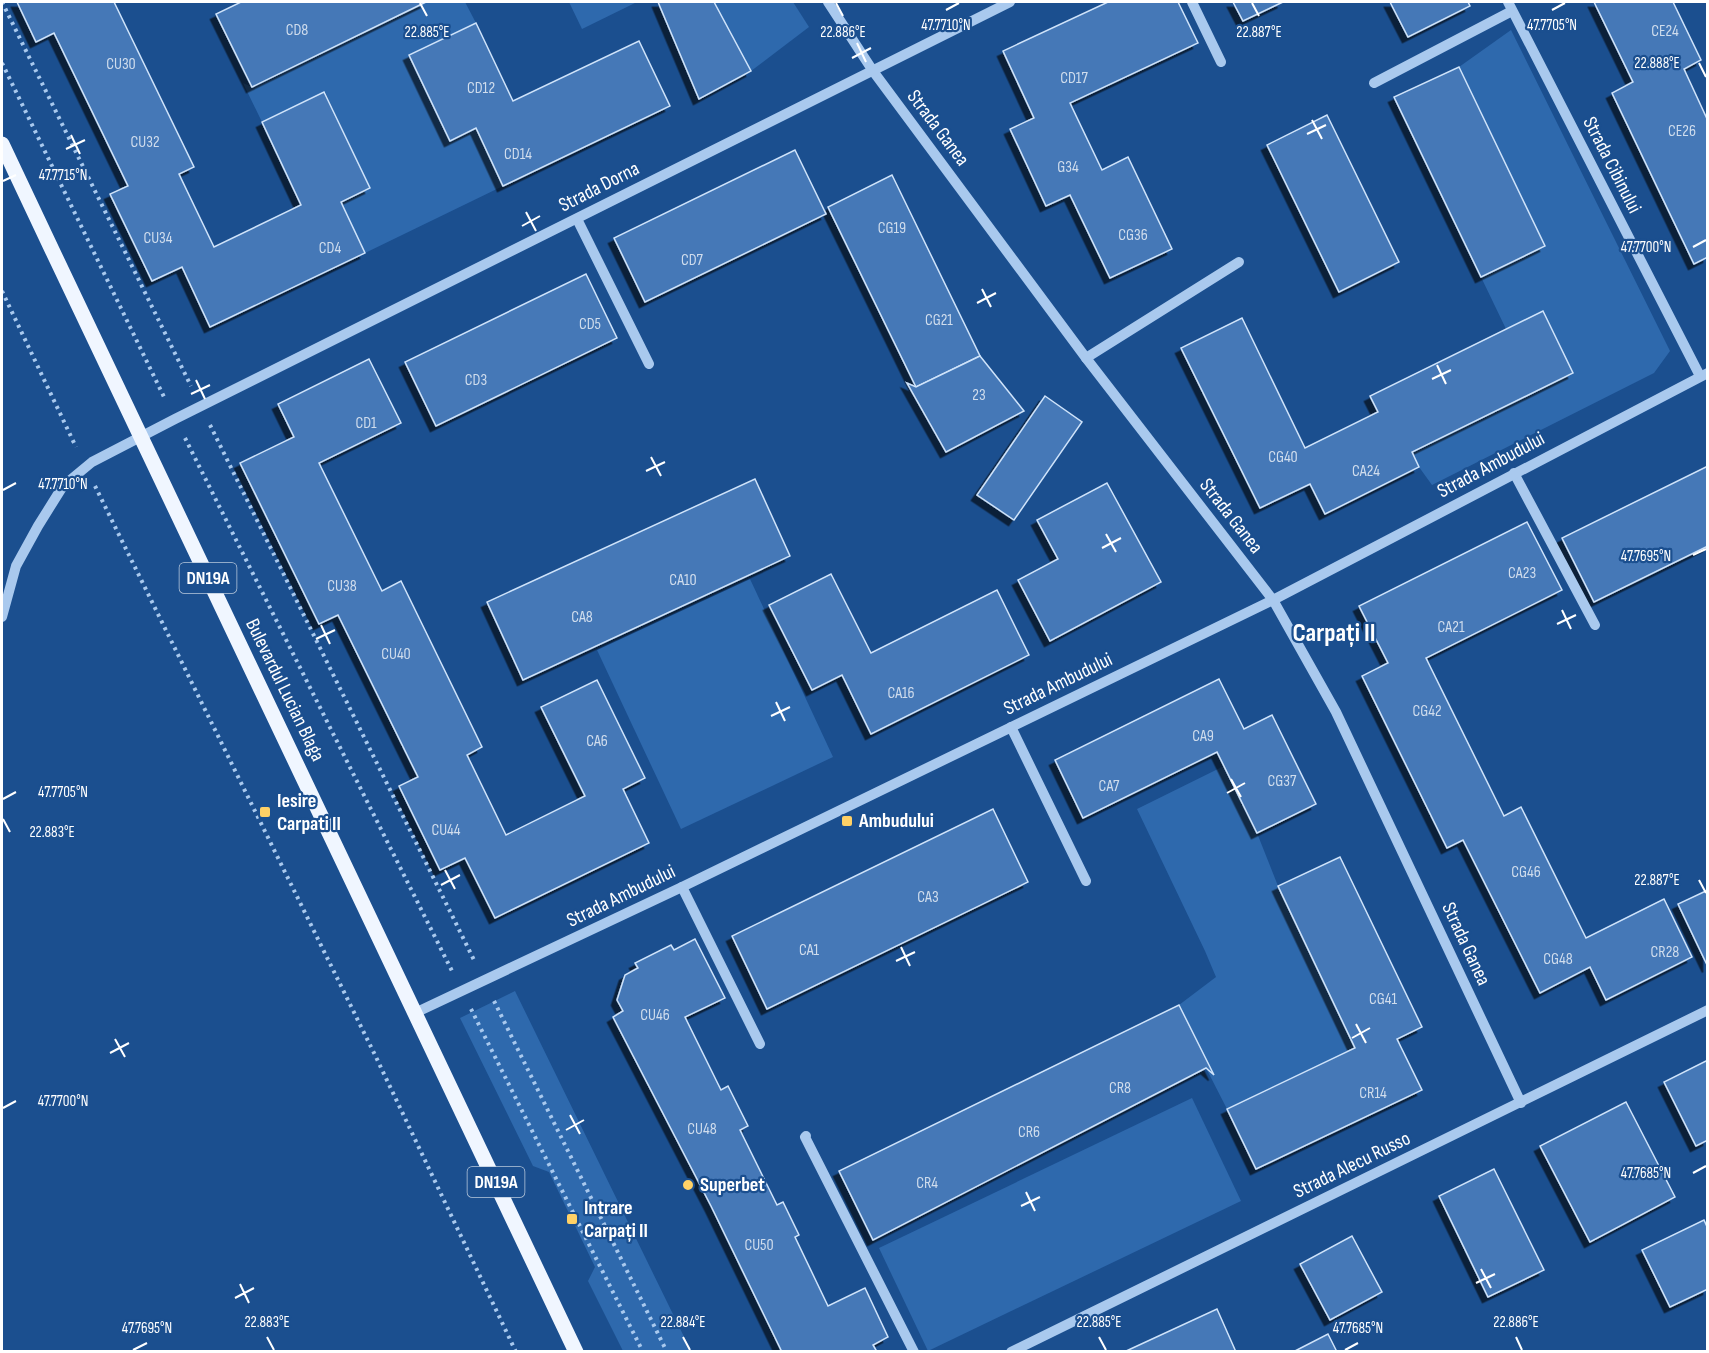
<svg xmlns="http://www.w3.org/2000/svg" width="1709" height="1353" font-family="'Sofia Sans Condensed',sans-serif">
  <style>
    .green { fill: #2e69ad }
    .building { fill: #4478b7; stroke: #cfe3fa; stroke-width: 1.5; filter: url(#shadow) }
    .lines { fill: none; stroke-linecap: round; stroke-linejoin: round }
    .path { stroke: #a9c9ee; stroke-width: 4; stroke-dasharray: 3 4.5; stroke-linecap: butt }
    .minor { stroke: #a9c9ee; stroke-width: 10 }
    .major { stroke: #f0f6ff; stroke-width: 15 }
    .ticks { fill: none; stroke: #fff; stroke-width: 2 }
    .poi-dot { fill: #ffd166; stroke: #1b4f8f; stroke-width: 2 }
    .labels { text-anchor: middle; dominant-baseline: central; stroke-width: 4.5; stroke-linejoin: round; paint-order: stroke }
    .number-label { font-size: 16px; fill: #d0dded }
    .shield { fill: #1b4f8f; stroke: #bbcadd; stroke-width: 1.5 }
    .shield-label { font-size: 18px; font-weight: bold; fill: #fff }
    .street-label { font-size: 20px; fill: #fff; stroke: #1b4f8f }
    .poi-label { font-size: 20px; font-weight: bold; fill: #fff; stroke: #1b4f8f; text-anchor: start }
    .district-label { font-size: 26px; font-weight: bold; fill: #fff; stroke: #1b4f8f }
    .ticks-label { font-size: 15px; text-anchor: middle; fill: #fff; stroke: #1b4f8f; stroke-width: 4.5; stroke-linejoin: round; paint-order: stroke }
  </style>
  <defs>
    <filter id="shadow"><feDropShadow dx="-5.5" dy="5.5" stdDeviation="0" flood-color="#0009"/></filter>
  </defs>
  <rect width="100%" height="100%" fill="#1b4f8f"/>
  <g class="green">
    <path d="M426,2h39l11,21 -67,32 41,86 26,-13 27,58 -138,67 -24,-51 29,-14 -45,-96 -63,30 -19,-39 9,4z"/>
    <path d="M569,2h68l-55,27z"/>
    <path d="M714,2h79l16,25 -58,44z"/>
    <path d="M1511,30l159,321 -16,22 -222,112 -13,-18 -7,-15 130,-140 -36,17 -25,-52 64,-31 -86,-179z"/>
    <path d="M750,579l83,178 -152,72 -84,-179z"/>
    <path d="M1224,766l33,67 21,53 77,162 -128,61 -21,-41 7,5 -34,-68 37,-28 -11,-26 -68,-142z"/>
    <path d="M515,991l176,360h-68l-35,-70 7,-14 -46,-95 -16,-6 -73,-148z"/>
    <path d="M1192,1098l49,103 -313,150 -49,-103z"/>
  </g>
  <g class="building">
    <path d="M17,2h97l80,165 -15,7 35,73 87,-42 -39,-83 62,-30 46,96 -29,14 24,51 -155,74 -28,-60 -30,14 -42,-87 18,-8 -74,-153 -18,9z"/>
    <path d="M241,2h185l-174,85 -36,-73z"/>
    <path d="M658,2h56l37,69 -52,28z"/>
    <path d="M1108,2h70l20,41 -128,60 32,67 26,-13 44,92 -62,29 -40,-83 -24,11 -36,-77 24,-11 -31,-67z"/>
    <path d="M1233,2h50l-40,19z"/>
    <path d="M1390,2h78l2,4 -62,31z"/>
    <path d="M1594,2h79l28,58 -17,9 24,52v136l-14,7 -82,-171 21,-11z"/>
    <path d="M476,23l37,78 126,-60 31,65 -167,80 -27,-58 -26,13 -41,-86z"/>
    <path d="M1459,67l86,179 -64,31 -87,-180z"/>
    <path d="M1327,115l72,147 -60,30 -72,-147z"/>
    <path d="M795,150l31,64 -181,88 -31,-64z"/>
    <path d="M892,175l88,181 -64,31 -88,-180z"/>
    <path d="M586,274l31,64 -181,88 -31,-64z"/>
    <path d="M1543,311l30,62 -161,79 7,15 -94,47 -15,-30 -50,24 -79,-160 61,-30 63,130 73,-36 -8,-16z"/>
    <path d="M980,356l44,55 -78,41 -39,-69 9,4z"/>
    <path d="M369,359l32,64 -82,40 63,128 19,-10 81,166 -15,8 39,80 79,-39 -44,-89 56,-27 48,98 -22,11 26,54 -154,75 -30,-60 -25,12 -41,-84 19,-9 -80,-162 -19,9 -79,-161 54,-26 -16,-33z"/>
    <path d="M1045,396l37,26 -68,98 -37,-25z"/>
    <path d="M1708,466v80l-114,56 -32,-64z"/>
    <path d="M755,479l35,77 -267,124 -36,-78z"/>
    <path d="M1107,483l54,99 -111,59 -32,-61 40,-21 -21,-39z"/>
    <path d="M1527,522l35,68 -136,68 78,158 17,-9 65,131 78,-39 28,58 -86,43 -16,-33 -50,26 -77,-153 -16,8 -85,-172 26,-13 -29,-57z"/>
    <path d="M831,574l40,79 126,-63 32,65 -158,79 -29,-59 -30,15 -43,-85z"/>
    <path d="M1219,679l25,50 28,-14 44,89 -59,29 -40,-81 -134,66 -28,-58z"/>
    <path d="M993,809l35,73 -261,127 -35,-73z"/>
    <path d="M1340,857l82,170 -25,12 25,51 -166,79 -29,-60 128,-61 -77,-162z"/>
    <path d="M1708,890v77l-30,-63z"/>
    <path d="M695,939l30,59 -40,19 36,73 7,-4 20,40 -8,4 37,75 6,-3 16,33 -4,2 33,69 37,-18 23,49 -15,8 3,5 -3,2h-91l-71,-146 -98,-189 10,-6 -6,-11 8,-25 13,-7 -3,-5 36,-18 3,5z"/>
    <path d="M1179,1005l35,70 -8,-7 -333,172 -34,-69z"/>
    <path d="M1708,1060v80l-12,6 -32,-64z"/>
    <path d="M1626,1102l49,95 -85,45 -50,-96z"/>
    <path d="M1494,1169l50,101 -56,27 -49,-101z"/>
    <path d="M1704,1220l4,9v60l-38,18 -28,-57z"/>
    <path d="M1352,1236l30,56 -52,28 -30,-56z"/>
    <path d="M1217,1309l19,43h-112z"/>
    <path d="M1328,1334l9,18h-44z"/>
  </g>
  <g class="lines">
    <g class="path">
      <path d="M2,2l189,384"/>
      <path d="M2,63l163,336"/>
      <path d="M2,291l74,156"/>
      <path d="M210,425l265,537"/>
      <path d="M185,438l268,535"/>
      <path d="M95,486l280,569 141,297"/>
      <path d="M494,1001l173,351"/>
      <path d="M471,1009l172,343"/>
    </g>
    <g class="minor">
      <path d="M828,2l45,69 213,287 187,242 63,112 185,391"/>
      <path d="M1192,2l29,60"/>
      <path d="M1508,2l192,374"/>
      <path d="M1374,83l138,-72"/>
      <path d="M577,219l72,145"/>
      <path d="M1086,358l153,-96"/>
      <path d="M1514,473l81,152"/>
      <path d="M2,617l14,-51 22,-40 25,-40 29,-24 83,-43 835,-417"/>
      <path d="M1011,727l75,154"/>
      <path d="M682,887l78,157"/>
      <path d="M417,1012l265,-125 591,-287 435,-227"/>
      <path d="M806,1136l-1,1 109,215"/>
      <path d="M1011,1352l697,-342"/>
    </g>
    <path class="major" d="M2,144c190,403 384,804 574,1208"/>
  </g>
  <path class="ticks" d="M420,3l7,13M836,3l7,13M1252,3l7,13M946,10l13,-7M1552,10l13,-7M857,43l9,19M852,58l19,-10M1699,63l7,14M1312,120l10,19M1307,134l19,-9M71,135l9,19M66,149l19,-9M3,181l13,-6M526,212l10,19M522,226l18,-10M1693,247l13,-7M982,289l9,18M977,303l19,-10M1437,365l9,19M1432,379l19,-9M196,380l9,19M191,394l19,-9M651,457l10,19M646,471l19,-9M3,490l13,-7M1106,534l10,18M1102,548l19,-10M1693,555l13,-6M1562,610l9,19M1557,624l19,-9M321,625l9,19M316,639l19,-9M776,702l9,19M771,716l19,-9M1231,779l10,18M1227,793l18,-10M3,799l13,-7M3,819l7,13M445,870l10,19M1699,880l7,13M441,885l19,-10M901,947l9,19M896,961l19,-9M1356,1024l10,19M1352,1038l18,-10M115,1039l10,18M110,1053l19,-10M3,1108l13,-7M570,1115l10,19M566,1130l18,-10M1693,1173l13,-7M1026,1192l9,19M1021,1206l19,-9M1481,1269l10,19M1476,1283l19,-9M240,1284l9,19M235,1298l19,-10M267,1337l7,13M683,1337l7,13M1099,1337l7,13M1516,1337l6,13M133,1350l14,-7M1345,1350l13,-7"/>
  <g class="poi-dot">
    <rect x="259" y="806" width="12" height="12" rx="3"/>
    <rect x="841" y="815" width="12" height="12" rx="3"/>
    <circle cx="688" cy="1185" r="6"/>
    <rect x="566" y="1213" width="12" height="12" rx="3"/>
  </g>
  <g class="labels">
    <g class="number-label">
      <text x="297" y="30">CD8</text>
      <text x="1665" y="31">CE24</text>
      <text x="121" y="64">CU30</text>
      <text x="1074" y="78">CD17</text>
      <text x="481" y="88">CD12</text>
      <text x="1682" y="131">CE26</text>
      <text x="145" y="142">CU32</text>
      <text x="518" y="154">CD14</text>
      <text x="1068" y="167">G34</text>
      <text x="892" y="228">CG19</text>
      <text x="1133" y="235">CG36</text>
      <text x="158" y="238">CU34</text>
      <text x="330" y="248">CD4</text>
      <text x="692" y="260">CD7</text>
      <text x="939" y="320">CG21</text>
      <text x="590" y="324">CD5</text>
      <text x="476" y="380">CD3</text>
      <text x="979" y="395">23</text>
      <text x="366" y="423">CD1</text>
      <text x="1283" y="457">CG40</text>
      <text x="1366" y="471">CA24</text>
      <text x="1522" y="573">CA23</text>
      <text x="683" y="580">CA10</text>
      <text x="342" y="586">CU38</text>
      <text x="582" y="617">CA8</text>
      <text x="1451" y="627">CA21</text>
      <text x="396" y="654">CU40</text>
      <text x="901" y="693">CA16</text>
      <text x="1427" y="711">CG42</text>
      <text x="1203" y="736">CA9</text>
      <text x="597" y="741">CA6</text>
      <text x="1282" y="781">CG37</text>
      <text x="1109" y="786">CA7</text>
      <text x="446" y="830">CU44</text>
      <text x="1526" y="872">CG46</text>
      <text x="928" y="897">CA3</text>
      <text x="809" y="950">CA1</text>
      <text x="1665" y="952">CR28</text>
      <text x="1558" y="959">CG48</text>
      <text x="1383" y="999">CG41</text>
      <text x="655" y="1015">CU46</text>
      <text x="1120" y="1088">CR8</text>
      <text x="1373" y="1093">CR14</text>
      <text x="702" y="1129">CU48</text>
      <text x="1029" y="1132">CR6</text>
      <text x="927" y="1183">CR4</text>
      <text x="759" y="1245">CU50</text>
    </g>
    <g class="shield">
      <rect x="179.5" y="563" width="57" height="30" rx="4.5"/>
      <rect x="467.5" y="1167" width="57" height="30" rx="4.5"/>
    </g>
    <g class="shield-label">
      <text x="208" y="578">DN19A</text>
      <text x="496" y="1182">DN19A</text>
    </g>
    <g class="street-label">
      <text transform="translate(938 128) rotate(53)">Strada Ganea</text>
      <text transform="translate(1612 165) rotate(63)">Strada Cibinului</text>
      <text transform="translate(599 187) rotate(-27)">Strada Dorna</text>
      <text transform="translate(1491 465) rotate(-28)">Strada Ambudului</text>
      <text transform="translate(1231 516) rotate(52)">Strada Ganea</text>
      <text transform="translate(1058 684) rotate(-26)">Strada Ambudului</text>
      <text transform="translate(285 690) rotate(64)">Bulevardul Lucian Blaga</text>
      <text transform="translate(621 896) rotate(-26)">Strada Ambudului</text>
      <text transform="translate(1466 944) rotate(65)">Strada Ganea</text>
      <text transform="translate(1352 1165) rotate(-26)">Strada Alecu Russo</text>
    </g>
    <g class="poi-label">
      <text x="277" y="801">Iesire<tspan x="277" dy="23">Carpati II</tspan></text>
      <text x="859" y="821">Ambudului</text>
      <text x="700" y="1185">Superbet</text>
      <text x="584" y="1208">Intrare<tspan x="584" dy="23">Carpați II</tspan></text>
    </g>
    <g class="district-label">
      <text x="1334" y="633">Carpați II</text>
    </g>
  </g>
  <g class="ticks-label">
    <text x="946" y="30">47.7710°N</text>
    <text x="1552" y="30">47.7705°N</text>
    <text x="427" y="37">22.885°E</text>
    <text x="843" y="37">22.886°E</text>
    <text x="1259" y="37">22.887°E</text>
    <text x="1657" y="68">22.888°E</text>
    <text x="63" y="180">47.7715°N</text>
    <text x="1646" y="252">47.7700°N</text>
    <text x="63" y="489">47.7710°N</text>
    <text x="1646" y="561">47.7695°N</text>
    <text x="63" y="797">47.7705°N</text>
    <text x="52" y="837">22.883°E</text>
    <text x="1657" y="885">22.887°E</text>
    <text x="63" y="1106">47.7700°N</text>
    <text x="1646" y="1178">47.7685°N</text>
    <text x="267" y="1327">22.883°E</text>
    <text x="683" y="1327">22.884°E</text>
    <text x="1099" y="1327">22.885°E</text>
    <text x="1516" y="1327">22.886°E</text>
    <text x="147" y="1333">47.7695°N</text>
    <text x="1358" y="1333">47.7685°N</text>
  </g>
  <rect width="1709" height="1353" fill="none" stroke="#ffffff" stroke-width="6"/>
</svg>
